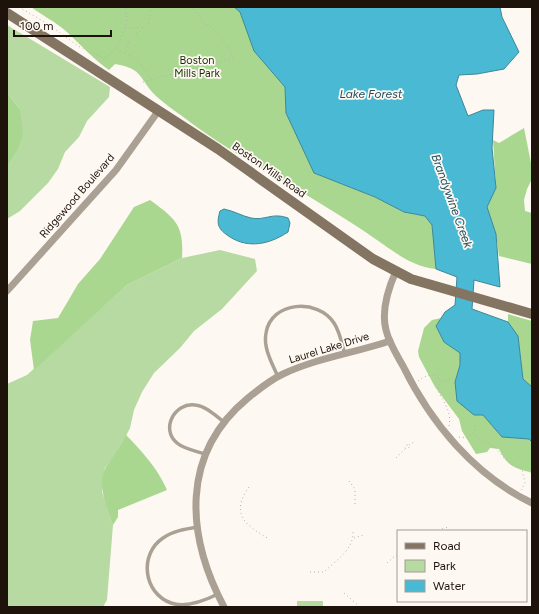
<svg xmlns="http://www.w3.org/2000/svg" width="539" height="614" font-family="Figtree,sans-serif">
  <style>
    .green { fill: #b6daa2 }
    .forest { fill: #a9d790 }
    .water { fill: #4ab9d4; stroke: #3d8797 }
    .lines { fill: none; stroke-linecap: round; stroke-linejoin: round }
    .path { stroke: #b7b0aa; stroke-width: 1; stroke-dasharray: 1 3; stroke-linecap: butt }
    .lane { stroke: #aaa093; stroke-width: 3.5 }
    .street { stroke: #aaa093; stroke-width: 7 }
    .secondary { stroke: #847563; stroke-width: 10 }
    .labels { text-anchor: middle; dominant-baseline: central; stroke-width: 3.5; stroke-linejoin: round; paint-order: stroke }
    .park-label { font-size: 11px; fill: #163100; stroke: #fef8f3 }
    .street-label { font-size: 11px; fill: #1e130a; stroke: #fef8f3 }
    .water-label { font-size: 12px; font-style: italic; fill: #204f5b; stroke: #fef8f3 }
  </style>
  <rect width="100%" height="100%" fill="#fef8f3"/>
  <g class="green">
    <path d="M7,25l103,62 -1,10 -22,24 -8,16 -14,15 -7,17 -10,14 -28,28 -13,8v-51l9,-15 4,-44 -13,-16z"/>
    <path d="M220,250l35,9 2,12 -35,38 -28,22 -14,17 -26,25 -12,19 -8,18 -4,18 -10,20 -15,20 -3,24 11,33 -6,75 -4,7h-96v-223l20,-9 100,-90 55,-27z"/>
    <rect x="297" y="601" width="26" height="6"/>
  </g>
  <g class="forest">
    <path d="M31,7h203l6,5 14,39 31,36 1,26 28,60 61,24 29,15 21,4 7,9 4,44c-26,-3 -41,-17 -62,-31 -15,-11 -32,-21 -48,-31 -48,-30 -99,-56 -144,-91 -9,-6 -18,-13 -26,-20 -18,-18 -12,-27 -41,-32l-6,6c-16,-11 -28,-25 -42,-38 -11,-10 -24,-16 -36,-25z"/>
    <path d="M7,93l13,16 3,26 -7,18 -9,15z"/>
    <path d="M524,128l7,35v18l-4,8 -3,11 1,11 7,2 -1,27 1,24 -33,-8 -3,-22 -9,-27 9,-19 -3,-48 6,3z"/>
    <path d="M150,200c26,19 34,25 32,58l-55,27 -93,85 -4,-30 3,-19 25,-3 20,-34 22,-25 34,-52z"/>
    <path d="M508,314l24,7v66l-9,-8 -5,-43 -10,-14z"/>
    <path d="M441,318l-5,8 8,16 16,11v12l-5,17 47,55 27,2 3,3v32l-2,-2c-17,-4 -23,-7 -31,-23l-9,-1 -3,4 -11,2 -14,-23 -3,-12 -24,-32 -16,-30 -1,-6 6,-23 8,-8z"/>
    <path d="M126,435c16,16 32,34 41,55l-49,20v7l-5,8c-6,-18 -17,-40 -7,-58 7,-11 15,-20 20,-32z"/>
  </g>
  <g class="water">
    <path d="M234,7h266l2,10 17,35 -15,17 -27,5 -18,1 -3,10 12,31 15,-6h11l-2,38 4,40 -9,19 9,27 4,53 -26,-7 -2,29 36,13 10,14 5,43 9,8v55l-3,-3 -27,-2 -19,-22h-9l-17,-14 -2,-19 5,-17v-12l-16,-11 -8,-16 9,-14 10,-7 2,-28 -21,-8 -4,-44 -7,-9 -21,-4 -29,-15 -61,-24 -28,-60 -1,-26 -31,-36 -14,-39z"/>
    <path d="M224,209c10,2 18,7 27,9 14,3 21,-6 37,0l2,5 -2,9c-18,12 -39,17 -58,5 -12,-8 -14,-12 -10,-26z"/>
  </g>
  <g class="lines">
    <g class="path">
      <path d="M19,7l29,17 30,22 25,12c12,-2 24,-30 24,-41 0,-3 -1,-7 -2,-10"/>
      <path d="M152,7l-4,17 -18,15 -5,14 11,6 16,20"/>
      <path d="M125,28l19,-1"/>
      <path d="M116,49l8,4"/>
      <path d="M143,82l90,-24 -3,-8 -9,-12 -7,-9 -10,-6 -11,-16"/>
      <path d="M418,381c7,-5 13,-8 20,-5l1,5"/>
      <path d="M476,425l-3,9 2,2 20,11 9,11 18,11 3,14 -4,7"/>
      <path d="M449,426c3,-14 -5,-23 -11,-35l2,-9 14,-4"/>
      <path d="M459,437l7,1 7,-4"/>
      <circle cx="407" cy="447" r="2"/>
      <path d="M409,445l5,-3"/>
      <path d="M396,458l9,-9"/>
      <path d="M349,481l6,8v15"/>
      <path d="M249,487c-20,28 -2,39 20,52"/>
      <path d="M415,531l2,-3"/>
      <path d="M439,531l2,-2 8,-2"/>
      <path d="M354,538l10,-3"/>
      <path d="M387,563l8,-7h3"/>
      <path d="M310,572h14c12,-12 30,-22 29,-41"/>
      <path d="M344,593l16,14"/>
    </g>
    <g class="lane">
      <path d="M278,377c-6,-14 -15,-29 -12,-44 5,-32 52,-35 68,-10 6,9 8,21 11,32"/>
      <path d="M205,454c-9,-3 -21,-5 -28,-11 -17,-14 -2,-41 18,-38 11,1 21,11 29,17"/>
      <path d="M198,527c-13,2 -25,4 -35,11 -24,16 -20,55 8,65 15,5 33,-2 47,-9"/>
    </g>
    <g class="street">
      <path d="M396,271c-8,18 -15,40 -10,59 3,13 11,25 17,36 28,57 71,109 129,137"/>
      <path d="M7,291l109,-121 43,-60"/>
      <path d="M224,607c-38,-72 -44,-153 24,-209 11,-9 22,-18 35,-24 34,-16 71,-21 107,-33"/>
    </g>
    <path class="secondary" d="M7,13l211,136 155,110 38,20 121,35"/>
  </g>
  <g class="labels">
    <g class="park-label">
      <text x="197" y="60">Boston<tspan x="197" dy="13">Mills Park</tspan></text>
    </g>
    <g class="street-label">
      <text transform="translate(269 170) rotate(35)">Boston Mills Road</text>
      <text transform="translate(77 196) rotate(-49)">Ridgewood Boulevard</text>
      <text transform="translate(329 348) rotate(-17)">Laurel Lake Drive</text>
    </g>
    <g class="water-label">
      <text x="371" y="94">Lake Forest</text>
      <text transform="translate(452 201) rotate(70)">Brandywine Creek</text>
    </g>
  </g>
  <rect width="539" height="614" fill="none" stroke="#1e130a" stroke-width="16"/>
  <rect x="397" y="530" width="130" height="72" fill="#fef8f3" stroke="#a49c96"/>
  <rect x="405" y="543" width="20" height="6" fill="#847563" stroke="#a49c96"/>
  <text x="433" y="550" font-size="12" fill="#1e130a">Road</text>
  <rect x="405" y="560" width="20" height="12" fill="#b6daa2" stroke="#a49c96"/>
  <text x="433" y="570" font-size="12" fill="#1e130a">Park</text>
  <rect x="405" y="580" width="20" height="12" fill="#4ab9d4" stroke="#a49c96"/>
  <text x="433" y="590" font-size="12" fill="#1e130a">Water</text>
  <path d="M14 30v6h97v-6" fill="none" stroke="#1e130a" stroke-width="2"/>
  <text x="20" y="30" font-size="12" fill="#1e130a" stroke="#fef8f3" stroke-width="3" paint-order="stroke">100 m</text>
</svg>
